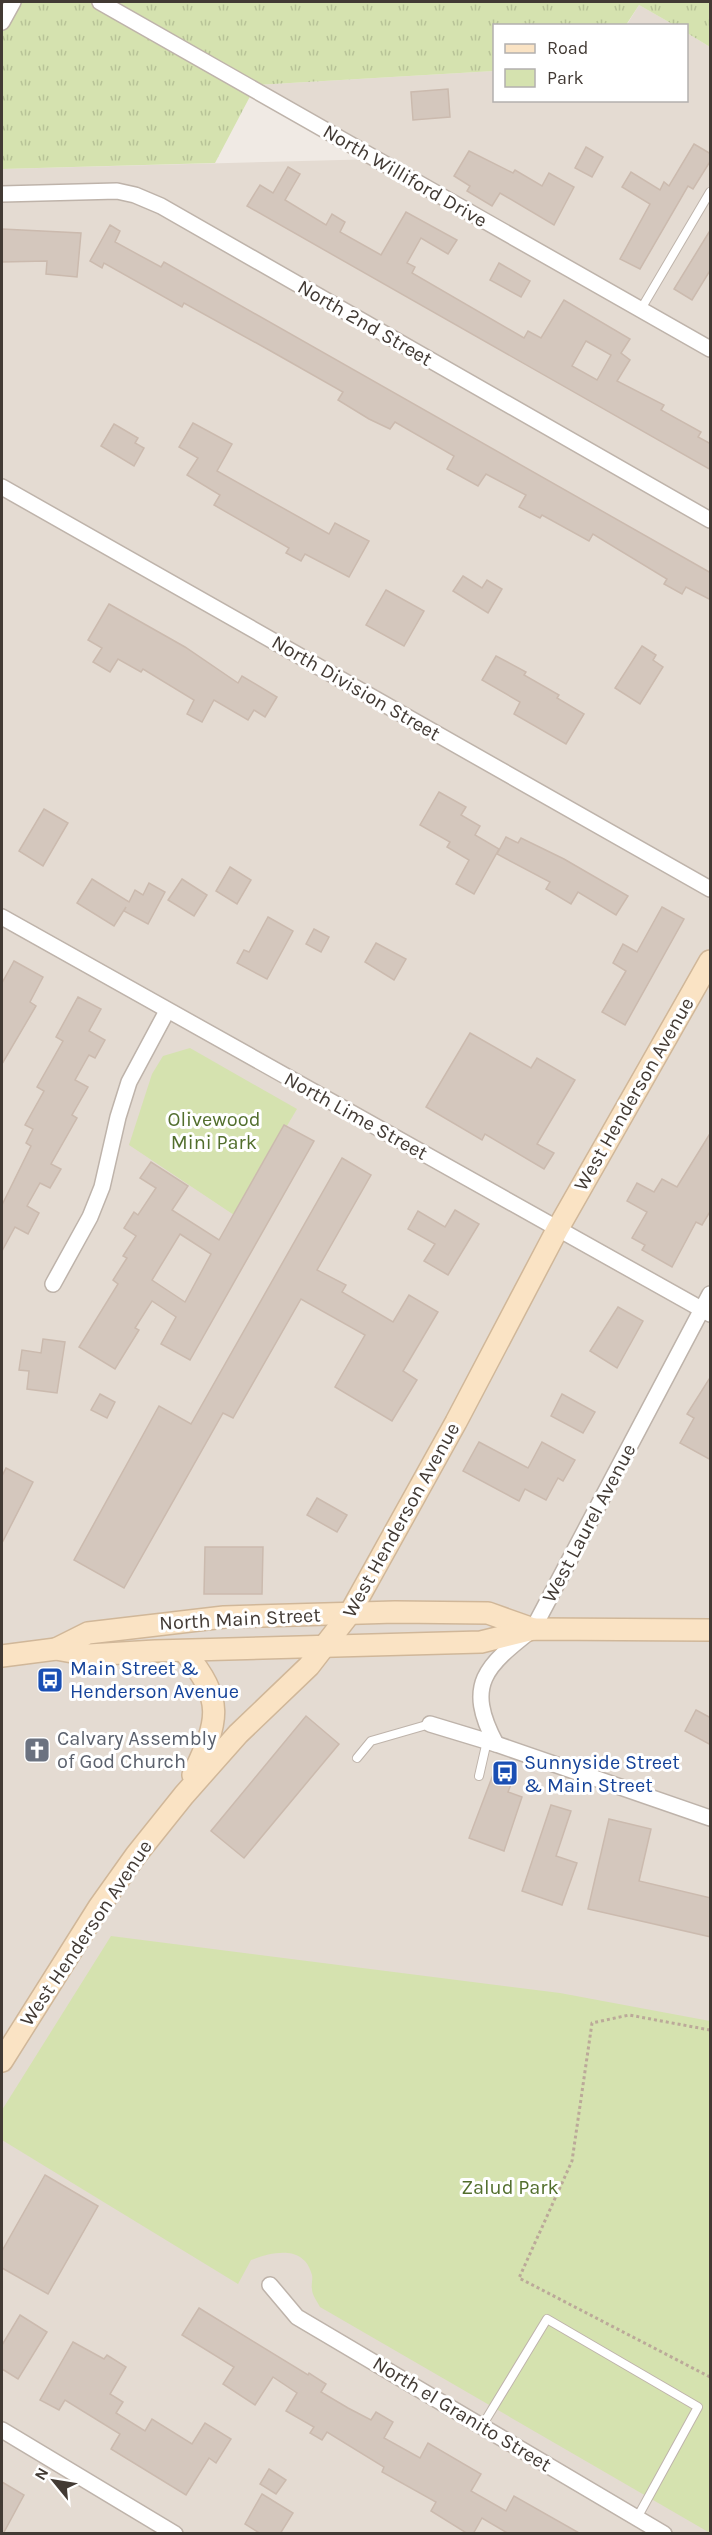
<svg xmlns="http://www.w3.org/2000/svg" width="712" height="2535" font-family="Karla,sans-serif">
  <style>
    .residential { fill: #e4dbd2 }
    .grass { fill: url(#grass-tufts) }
    .green { fill: #d5e2af }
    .building { fill: #d4c7bd; stroke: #cbbaae; stroke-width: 1.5; fill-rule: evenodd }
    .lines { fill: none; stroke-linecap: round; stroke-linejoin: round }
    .lane-casing { stroke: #beb3aa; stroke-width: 10 }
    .street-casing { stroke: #beb3aa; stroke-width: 18 }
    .secondary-casing { stroke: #d0b799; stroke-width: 24 }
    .path { stroke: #bba999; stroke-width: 3; stroke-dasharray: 3 3; stroke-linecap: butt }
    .lane { stroke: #fff; stroke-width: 8 }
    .street { stroke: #fff; stroke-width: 15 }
    .secondary { stroke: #fae3c4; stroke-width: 21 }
    .labels { text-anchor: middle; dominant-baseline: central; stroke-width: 6; stroke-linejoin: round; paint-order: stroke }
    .street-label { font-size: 20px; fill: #423a34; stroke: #fff }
    .park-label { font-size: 20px; fill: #526e2d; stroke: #fff }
    .transit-label { font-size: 20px; fill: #164399; stroke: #fff; text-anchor: start }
    .worship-label { font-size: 20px; fill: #5b616d; stroke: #fff; text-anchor: start }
  </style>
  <defs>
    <pattern id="grass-tufts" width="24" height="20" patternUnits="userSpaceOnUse" patternTransform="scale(1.5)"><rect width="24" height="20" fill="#d5e2af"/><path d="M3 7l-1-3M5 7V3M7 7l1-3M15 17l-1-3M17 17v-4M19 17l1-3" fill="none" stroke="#b8c397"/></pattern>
  </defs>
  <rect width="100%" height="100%" fill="#f0eae4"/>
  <g class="residential">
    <path d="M639,5l35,20 -48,1z"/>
    <path d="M687,33l23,14v2486h-708v-2364l377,-10 -123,-74 238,-14v29h192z"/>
  </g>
  <path class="grass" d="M2,2h708v45l-23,-14 -1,-7 -12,-1 -35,-20 -13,20 -132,1v45l-238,14 -41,78 -213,6z"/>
  <g class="green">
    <path d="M190,1048l107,61 -63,106 -105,-70 23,-71 11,-18z"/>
    <path d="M111,1936l449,57 150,28v512l-390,-226c-3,-6 -8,-12 -8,-18 -1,-4 1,-10 0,-14 -8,-31 -40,-23 -61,-15l-13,24 -236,-144v-30z"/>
  </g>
  <g class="building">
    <path d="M448,89l2,28 -37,3 -2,-28z"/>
    <path d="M694,144l17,10v6l-18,29 -5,-3 -48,83 -20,-10 30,-55 -28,-17 9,-15 29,18 4,-8 5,4z"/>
    <path d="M586,147l17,10 -11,20 -17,-9z"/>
    <path d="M469,151l44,22 2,-3 27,16 7,-13 25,14 -20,38 -54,-32 -8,13 -25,-15 3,-5 -16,-10z"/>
    <path d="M288,167l12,7 -15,26 41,25 6,-11 13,8 -5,10 41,23 25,-43 51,28 -9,14 -27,-16 -14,25 8,4 -3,6 112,65 4,-7 13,7 23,-38 66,39 -9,14 9,7 -13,21 47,24 -3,5 40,22 -3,5 13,7v26l-464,-264 13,-21 13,8zM586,341l25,14 -14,25 -25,-14z"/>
    <path d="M110,225l10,6 -5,11 46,25 3,-5 547,311v27l-25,-13 -4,7 -18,-10 3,-5 -74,-45 -4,7 -47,-26 -2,3 -21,-11 7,-12 -40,-21 -8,12 -31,-17 7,-13 -59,-34 -5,7 -21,-10 -31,-19 5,-8 -74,-42 -85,-47 -2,4 -78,-44 -2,5 -12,-7z"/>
    <path d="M2,229l79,4 -4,44 -31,-3 1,-13 -45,1z"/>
    <path d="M711,229v40l-19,31 -18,-11z"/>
    <path d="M499,263l31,18 -9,16 -31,-17z"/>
    <path d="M193,423l39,21 -15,27 112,63 6,-11 34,18 -20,36 -44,-23 -4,7 -15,-8 3,-5 -75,-43 6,-10 -33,-20 11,-17 -19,-11z"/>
    <path d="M114,424l24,14 -3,5 9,5 -10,18 -33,-20z"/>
    <path d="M463,576l19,12 5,-8 15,9 -14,24 -35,-22z"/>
    <path d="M386,590l38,21 -20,35 -38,-21z"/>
    <path d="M109,604l76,43 53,36 4,-7 35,21 -12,20 -11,-7 -6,10 -34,-20 -12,22 -15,-8 7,-14 -51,-31 -2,3 -23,-13 -8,13 -17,-10 9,-14 -14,-8z"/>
    <path d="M642,646l14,9 -3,5 10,7 -23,37 -25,-16z"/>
    <path d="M496,656l30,16 -2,3 35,20 -2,3 27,16 -18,30 -52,-30 6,-12 -38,-22z"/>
    <path d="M439,792l27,15 -5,8 19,11 -5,9 24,14 -25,45 -18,-10 13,-24 -22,-13 3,-5 -30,-17z"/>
    <path d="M44,809l24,14 -25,43 -24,-15z"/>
    <path d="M506,837l12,6 3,-5 43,21 64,37 -12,19 -38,-23 -7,12 -25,-15 4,-7 -53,-28z"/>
    <path d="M230,867l21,13 -14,24 -21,-13z"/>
    <path d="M92,879l37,23 6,-12 8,5 6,-12 16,9 -17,32 -24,-13 2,-4 -12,19 -37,-23z"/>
    <path d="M182,879l25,16 -13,21 -26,-16z"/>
    <path d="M662,907l22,12 -59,106 -23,-13 24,-41 -13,-8 10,-19 14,8z"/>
    <path d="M268,917l25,14 -26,48 -30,-16 7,-13 5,2z"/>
    <path d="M314,929l15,8 -8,15 -15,-8z"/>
    <path d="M376,943l30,16 -12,21 -29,-18z"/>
    <path d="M14,961l29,16 -13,25 6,4 -34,58v-81z"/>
    <path d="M78,997l23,12 -12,22 16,9 -10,18 -6,-3 -14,25 13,7 -16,28 5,3 -26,46 10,5 -11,19 -10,-5 -13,23 12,7 -11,21 -13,-7 -13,24v-46l29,-59 -5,-3 7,-14 -8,-4 19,-34 -7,-4 26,-46 -7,-4z"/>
    <path d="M470,1033l61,35 6,-10 38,22 -38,64 17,9 -10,16 -59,-35 -3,6 -56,-33z"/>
    <path d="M284,1125l30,16 -124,219 -29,-16 15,-27 -24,-16 -17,27 4,2 -24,39 -36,-22 39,-63 -5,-4 14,-22 -4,-2 13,-20 -12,-8 10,-16 4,3 18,-27 -16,-10 11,-16 37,24 -16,24 47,30zM180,1234l31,20 -26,48 -33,-22z"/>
    <path d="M711,1132v78l-9,15 -6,-3 -24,45 -30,-17 3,-5 -13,-7 15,-26 -20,-11 10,-18 17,9 8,-13 15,8z"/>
    <path d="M342,1158l29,17 -54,95 29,15 -4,7 51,30 16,-27 29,17 -35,59 14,9 -25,41 -57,-34 30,-52 -64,-36 -68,119 -10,-5 -99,175 -50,-28 85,-154 32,18z"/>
    <path d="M455,1210l24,14 -31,51 -24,-14 11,-17 -27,-15 10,-18 27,16z"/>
    <path d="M618,1307l25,14 -26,47 -27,-17z"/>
    <path d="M43,1339l22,3 -8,51 -30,-4 2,-18 -10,-1 3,-20 19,3z"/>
    <path d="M711,1376v84l-31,-17 14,-25 -7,-4z"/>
    <path d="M100,1394l15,8 -8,16 -16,-8z"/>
    <path d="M562,1394l33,18 -12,21 -32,-17z"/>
    <path d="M479,1442l49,26 14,-26 33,18 -12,21 -5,-3 -12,22 -21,-11 -6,12 -56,-30z"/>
    <path d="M6,1468l27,14 -31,61v-67z"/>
    <path d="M317,1498l30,17 -10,17 -30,-17z"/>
    <path d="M205,1547h58l-1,47h-58z"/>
    <path d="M696,1710l15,8v27l-26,-14z"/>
    <path d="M306,1716l33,28 -95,114 -33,-27z"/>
    <path d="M494,1772l19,7 -5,13 14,5 -18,54 -35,-13z"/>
    <path d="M551,1805l20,6 -15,45 21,7 -15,42 -40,-14z"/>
    <path d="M609,1819l42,10 -12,52 72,17v39l-123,-28z"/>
    <path d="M45,2175l53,31 -50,88 -46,-26v-17z"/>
    <path d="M199,2308l109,67 1,-2 17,11 -5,8 27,16 23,12 5,-8 17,10 -9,16 36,20 8,-15 53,31 -10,17 35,20 8,-15 67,38h-72l-27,-16 -9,16h-5l-37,-23 5,-9 -54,-30 2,-5 -57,-35 -5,8 -12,-7 4,-6 -28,-16 11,-18 -24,-16 -18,28 -32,-21 11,-17 -52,-32z"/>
    <path d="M20,2315l27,17 -29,47 -16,-10v-24z"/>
    <path d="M73,2342l31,17 3,-4 19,12 -16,27 13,8 -7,11 29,18 7,-12 40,25 13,-21 26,16 -15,24 -7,-5 -23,37 -75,-46 9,-15 -55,-34 -6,10 -19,-10z"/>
    <path d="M269,2469l17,11 -10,14 -16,-10z"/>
    <path d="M2,2482l22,13 -21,39h-1z"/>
    <path d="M262,2494l31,19 -13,21h-19l-16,-10z"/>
  </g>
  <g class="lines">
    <defs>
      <g id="lane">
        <path d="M641,309l69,-117"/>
        <path d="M357,1758l14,-17 59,-17"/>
        <path d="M479,1776l8,-35"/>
        <path d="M482,2426l65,-107 151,88 -61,111"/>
      </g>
      <g id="street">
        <path d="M100,2l610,347"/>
        <path d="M2,22l11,-20"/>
        <path d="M2,194l115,-3 18,4 26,11 549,314"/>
        <path d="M2,487l708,402"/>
        <path d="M2,917l708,397"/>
        <path d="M53,1284l37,-67 12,-30 16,-70 11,-35 38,-71"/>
        <path d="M430,1724l66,20 214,74"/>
        <path d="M496,1744c-32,-60 -10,-78 37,-115l177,-335"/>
        <path d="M270,2285l27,32 367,217"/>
        <path d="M2,2430l173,104"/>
      </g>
      <g id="secondary">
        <path d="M56,1649l32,-16 136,-16 171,-5 93,1 45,16"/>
        <path d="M184,1651c41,50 35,69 9,124"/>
        <path d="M2,1656l54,-7 33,6 66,-4 326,-9 52,-13 177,1"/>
        <path d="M2,2061l97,-154 37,-52 48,-60 54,-61 71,-68 41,-53 106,-191 101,-192 153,-269"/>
      </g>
    </defs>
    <use href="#lane" class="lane-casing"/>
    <use href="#street" class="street-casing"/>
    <use href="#secondary" class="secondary-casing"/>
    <path class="path" d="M710,2030l-81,-15 -37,8 -20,138 -53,117 191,99"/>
    <use href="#lane" class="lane"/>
    <use href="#street" class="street"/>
    <use href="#secondary" class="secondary"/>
  </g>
  <defs>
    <symbol id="bus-square" viewBox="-11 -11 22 22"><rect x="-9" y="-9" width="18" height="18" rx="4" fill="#1a4fb4" stroke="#fff"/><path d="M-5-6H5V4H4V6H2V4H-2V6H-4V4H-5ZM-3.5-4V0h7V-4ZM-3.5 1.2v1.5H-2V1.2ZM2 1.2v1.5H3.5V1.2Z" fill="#fff"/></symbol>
    <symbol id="church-square" viewBox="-11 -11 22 22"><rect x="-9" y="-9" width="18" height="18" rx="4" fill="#6b7280" stroke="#fff"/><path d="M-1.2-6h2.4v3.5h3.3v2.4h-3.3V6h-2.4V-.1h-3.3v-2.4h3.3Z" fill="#fff"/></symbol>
  </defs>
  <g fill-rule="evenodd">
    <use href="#bus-square" x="35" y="1665" width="30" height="30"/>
    <use href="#church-square" x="22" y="1735" width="30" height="30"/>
    <use href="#bus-square" x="490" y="1758" width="30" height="30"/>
  </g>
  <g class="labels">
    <g class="street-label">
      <text transform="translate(405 176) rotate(30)">North Williford Drive</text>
      <text transform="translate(365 323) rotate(30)">North 2nd Street</text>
      <text transform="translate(356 688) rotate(30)">North Division Street</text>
      <text transform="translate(634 1094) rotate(-60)">West Henderson Avenue</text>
      <text transform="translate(356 1116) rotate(29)">North Lime Street</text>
      <text transform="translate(401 1520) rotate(-61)">West Henderson Avenue</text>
      <text transform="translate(589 1523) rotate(-62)">West Laurel Avenue</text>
      <text transform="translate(240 1619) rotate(-3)">North Main Street</text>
      <text transform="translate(86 1933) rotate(-56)">West Henderson Avenue</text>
      <text transform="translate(462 2414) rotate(31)">North el Granito Street</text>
    </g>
    <g class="park-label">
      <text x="214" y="1119">Olivewood<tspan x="214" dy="23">Mini Park</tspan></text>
      <text x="510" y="2187">Zalud Park</text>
    </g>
    <g class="transit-label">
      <text x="70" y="1668">Main Street &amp;<tspan x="70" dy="23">Henderson Avenue</tspan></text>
      <text x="524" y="1762">Sunnyside Street<tspan x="524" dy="23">&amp; Main Street</tspan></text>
    </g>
    <g class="worship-label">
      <text x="57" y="1738">Calvary Assembly<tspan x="57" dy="23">of God Church</tspan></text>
    </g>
  </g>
  <rect width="712" height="2535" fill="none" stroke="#423a34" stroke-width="6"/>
  <rect x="493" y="24" width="195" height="78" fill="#ffffff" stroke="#b3b0ae" stroke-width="1.5"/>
  <rect x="505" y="44" width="30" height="9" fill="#fae3c4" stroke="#b3b0ae" stroke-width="1.5"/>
  <text x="547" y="54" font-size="18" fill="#423a34">Road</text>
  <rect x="505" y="69" width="30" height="18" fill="#d5e2af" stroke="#b3b0ae" stroke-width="1.5"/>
  <text x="547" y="84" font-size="18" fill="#423a34">Park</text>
  <g transform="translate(54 2481) rotate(300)" stroke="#ffffff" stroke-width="4.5" paint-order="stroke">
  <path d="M0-4.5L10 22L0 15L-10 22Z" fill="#423a34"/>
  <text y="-9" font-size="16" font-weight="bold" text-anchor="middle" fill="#423a34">N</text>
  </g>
</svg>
